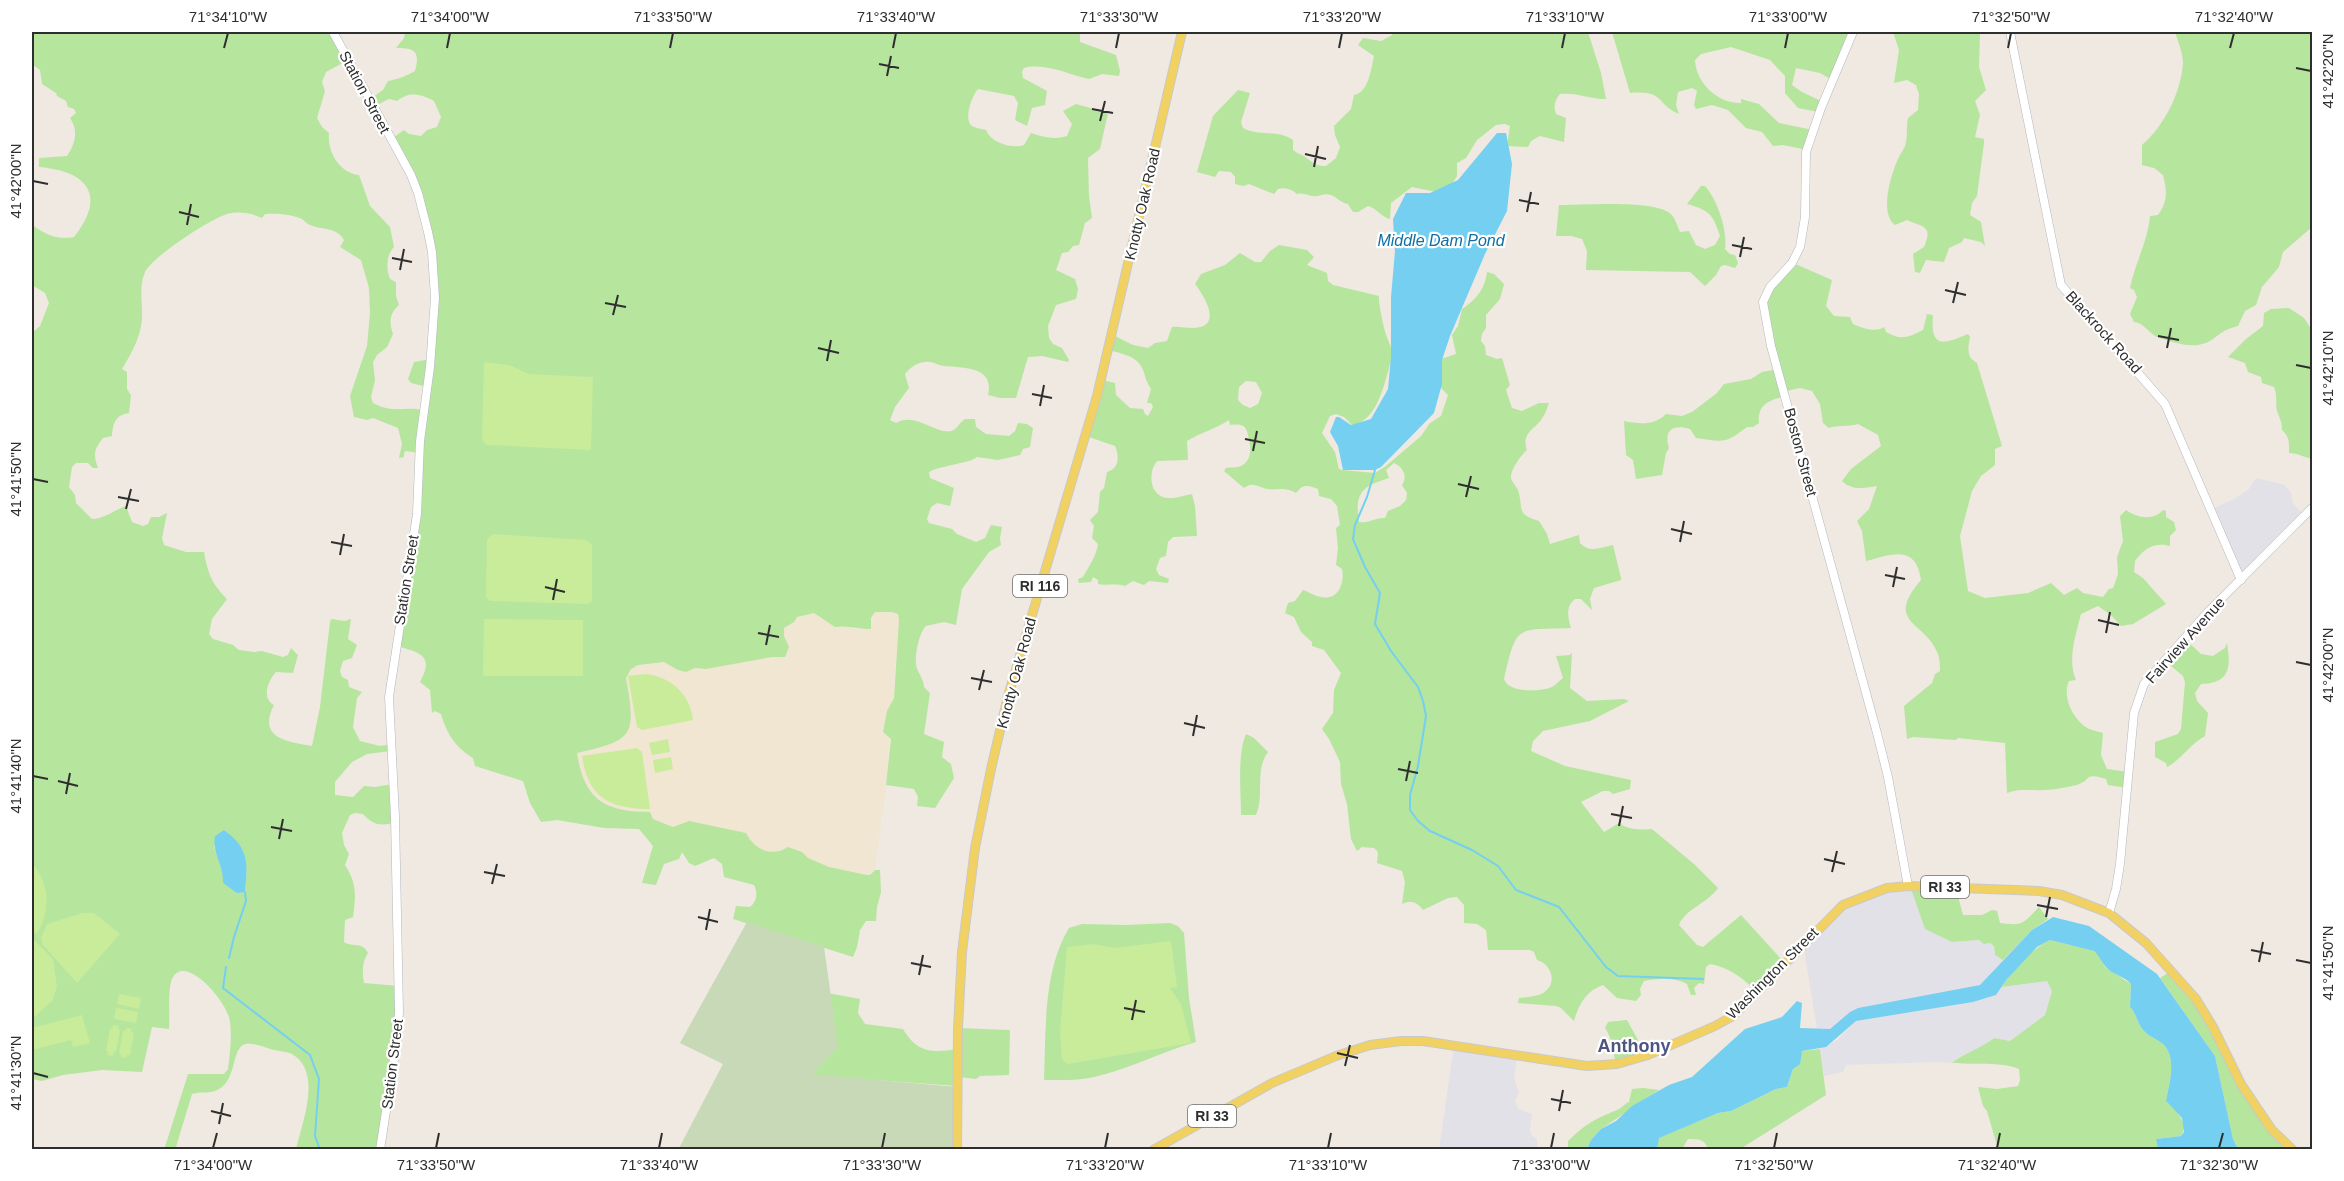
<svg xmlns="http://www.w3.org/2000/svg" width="2344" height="1181" font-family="Arial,sans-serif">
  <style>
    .industrial { fill: #e3e1e8 }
    .education { fill: #f0e6d1 }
    .green { fill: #b6e59e; fill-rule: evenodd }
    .cemetery { fill: #c8d9b8 }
    .pitch { fill: #c9ec9a }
    .water { fill: #75cff0 }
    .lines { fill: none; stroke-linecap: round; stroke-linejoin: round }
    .stream { stroke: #75cff0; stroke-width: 2 }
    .secondary-casing { stroke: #b4b7c1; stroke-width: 9 }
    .primary-casing { stroke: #c9c9c9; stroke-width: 10 }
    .secondary { stroke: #fff; stroke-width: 8 }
    .primary { stroke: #f2d163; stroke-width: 8 }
    .ticks { fill: none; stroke: #2e2e2e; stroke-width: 2 }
    .labels { text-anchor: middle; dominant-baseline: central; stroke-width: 4.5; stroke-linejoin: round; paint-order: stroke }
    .shield { fill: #fff; stroke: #6d6d6d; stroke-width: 1.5 }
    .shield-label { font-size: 14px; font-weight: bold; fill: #2e2e2e }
    .street-label { font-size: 15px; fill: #2e2e2e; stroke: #fff }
    .water-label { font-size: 16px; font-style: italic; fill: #0d6fa3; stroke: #fff }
    .quarter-label { font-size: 18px; font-weight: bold; fill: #4d5680; stroke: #fff }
    .neatline { fill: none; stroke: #2e2e2e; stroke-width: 2 }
    .ticks-label { font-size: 15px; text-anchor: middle; fill: #2e2e2e }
  </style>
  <rect width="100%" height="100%" fill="#efe9e1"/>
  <g class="industrial">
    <path d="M2256,478l29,7 6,8 2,11 11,11 -62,63 -32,-68 26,-12 13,-9z"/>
    <path d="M1910,885l15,44 27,13 27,-2 11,3 4,3 1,9 8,5 -23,25 -122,23 -8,4 -20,17h-13l-14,-86 40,-39z"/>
    <path d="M2047,981l5,10 -7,24 -35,26 -17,-3 -10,9 -24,10 -7,6 -17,-1 -89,3 -3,7 -19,4 -4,-27 17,-9 19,-19 117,-19 23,-7 6,-8z"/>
    <path d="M1454,1046l63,10 -3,23 5,14 -4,8 3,8 14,5 -2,16 2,6 5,3v10l-98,1z"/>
  </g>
  <path class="education" d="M875,612h17l6,2 1,6 -13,165 -11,85 -5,5 -41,-8 -45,-18 -11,3 -10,-1 -8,-4 -10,-14 -72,-6 -20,-8 -3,-7h-27l-19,-9 -16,-13 -8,-18 -3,-19 23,-5 31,-25 -5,-45 5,-9 7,-4 26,-3 14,8 8,2 9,-4 11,1 66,-12h12l5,-10 -5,-11v-8l10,-6 3,-5 17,-4 21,14 8,-2 11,4h16z"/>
  <g class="green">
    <path d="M32,32h302l14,28 -22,12 -4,10 3,9 -8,27 5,9 7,6c-2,18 10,40 30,42l11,31 20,21 4,20c-8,8 -8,22 -4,32l6,3v14l3,9c-10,9 -10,17 -6,29l-6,13 -10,8 -4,7 2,18 -4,17 2,6c21,11 30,3 50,7l4,-23 -16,-4 -3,-4 6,-17 17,-3 4,-62 -15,-103 -30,-54 14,-10 5,4 12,2 6,-6 10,-3 4,-10 -7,-16c-14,-7 -24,-10 -37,0l-8,-2 -18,9 -4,-7 16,-11 5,-9c11,-2 18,-5 27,-10 5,-18 1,-24 -19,-23l8,-10 1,-6h675v10l36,13 4,16 -1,5 -17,-2 -13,5c-19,-4 -45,-17 -65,-11l-2,4 1,6 24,13 -2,14 -13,3 -5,18 -12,-6 3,-17 -4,-7 -36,-7c-6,6 -15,31 -6,37 3,2 10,3 14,4 5,13 26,19 38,15l7,-12c12,4 24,7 36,3l5,-12 -9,-13 13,-7 32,9 -8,36 -12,9 1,38 3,22 -7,5 -6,22 -6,1 -5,6 -6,1 -6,17 19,9 3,10 -2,10 -20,6 -8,21 1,12 4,6 9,4 7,12 -1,2 -26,-6 -14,1 -12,41h-16l-12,-3c7,-29 -25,-27 -44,-29 -7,-1 -12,-5 -19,-4 -9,1 -14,5 -20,12l4,14 -14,19 -5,13 6,3c20,-13 46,17 59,6 4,-3 5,-7 10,-10h10l1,8 10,7 23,2 6,-5 3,-8 9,1 6,4 -3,19 -7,2 -3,6 -22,5 -21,-3c-6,6 -35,8 -48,15l1,6 24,10 -4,18 -13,-3 -6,4 -4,12 2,4 23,6 5,5 19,8 9,-4 6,-13 11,2 -2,11 1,7 -12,7 -27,37 -6,36 -12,-3 -18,4c-7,7 -11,27 -10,38 1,9 8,14 8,23l6,6 -6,41 20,8 -2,15 9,7 3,14 -19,30 -18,-2 1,-9 -4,-8 -28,-4 5,-46 -8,-7 4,-21 7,-13 5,-78 -1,-6 -6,-2h-17l-4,6v11c-12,0 -25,-4 -36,-2l-21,-14 -17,4 -3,5 -10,6v8l5,11 -4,10h-13l-66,12 -11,-1 -9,4 -8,-2 -14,-8 -26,3 -7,4 -5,9c10,57 9,62 -49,75 7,47 28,59 73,59l3,7 20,8 16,-6 57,12c8,16 25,25 42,14l14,5 6,6 21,9 38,8h3l5,-5h5l1,22 -4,15 -1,14h-10l-6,9 -3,17 -4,10 -120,-38 3,-13 14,1c7,-6 8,-14 4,-22l-30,-8 -2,-13 -8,-6 -19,8 -6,-3 -7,-11 -3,7 -15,5 -8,21 -14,-2 11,-37 -14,-17 -35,-1 -47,-8 -16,2 -11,-19 -7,-22 -48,-15 -2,-8c-18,-11 -26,-24 -32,-44l-6,-3 -3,2 -2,-23 -10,-8c15,-27 -1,-30 -24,-36l19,-117 4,-76 -13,-2 -2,2v4l-5,1 3,-14 -4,-16 -25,-10 -6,2 -13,-3 -4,-21 17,-50 3,-33 -1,-25 -8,-28 -21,-13 4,-7c-7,-13 -22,-10 -34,-15 -3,-1 -5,-4 -8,-6 -10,-5 -26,-6 -37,-5l-3,4c-11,-5 -22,-7 -35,-4 -17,5 -75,43 -82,58 -6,14 -3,27 -3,41 1,20 -10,40 -20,56l5,3v17l4,6 -2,18c-14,2 -16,11 -17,23l-9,2c-9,11 -10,17 -5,30h-5l-5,-5h-12l-4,4 -3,20 6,8 1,8 16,16c11,0 23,-9 34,-13l6,16 11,4 5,-2 3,-7h8l8,-4 -5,25 2,7 22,7h18c4,21 7,31 23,47l-15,20 -3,15 4,5 20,6 6,5 15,2 8,-1 21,6 5,-2 3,-7 7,7 -5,18 -17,-1c-8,9 -15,26 -2,33 -17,33 13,37 38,41l8,-39 10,-85 1,-3 14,2 6,-2 -3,20 9,6 -5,13 -9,3 -3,10 2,6 6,3 1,7 13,5 -5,6 -4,29 7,14 20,5 12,-2 -1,7 -24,3 -15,8 -17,20v13l18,2 11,-11 11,1 18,-3 1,39c-14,3 -21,2 -31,-9l-8,-1 -5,2 -8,18 2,12 5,9 -4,11c12,18 11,31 8,52l-8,3 -1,22c9,6 18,-1 24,11 -6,9 -6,19 -4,30l35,3v42l-19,121h-84c6,-26 27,-77 -4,-95 -4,-2 -12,-3 -18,-4 -8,-2 -23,-9 -31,-5 -12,7 -6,38 -28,46 -7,3 -15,0 -23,3l-16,53 -2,2 -9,-2 23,-73h36l4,-5c2,-15 4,-32 2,-47 -1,-18 -43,-68 -57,-45 -6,10 -3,39 -4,52l-17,-2 -10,45 -40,-2 -39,5 -21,6 -10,-2v-746l8,-7 9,-23 -4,-10 -13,-8v-60c14,10 25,15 42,12 34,-43 12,-66 -35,-70v-9l28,-2c8,-12 12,-25 3,-38l6,-5 -2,-4 -6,-2 -2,-6 -9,-5 -1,-3 -14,-9 -2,-14 -8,-6zM224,830c24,17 24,35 21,62l-22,-9v-10l-9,-26z"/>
    <path d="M1393,32h195l13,41 5,26c-15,0 -31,-7 -46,-5 -5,6 -7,12 -4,20l10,4 -2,24 -24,-6 -9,5 -3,6 -21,-1 3,-20 -5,-2 -9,1 -19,15 -11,18 -9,5v13l-11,18 -34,-7 -21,16 -1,16c-9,-2 -12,-10 -22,-13l-10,6h-5l-5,-8c-9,-2 -9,-6 -17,-9 -7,-2 -8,0 -14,1 -8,1 -12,-4 -20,-2 -6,-5 -11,-7 -19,-5l-4,5 -25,-10 -6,2 -8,-2v-7l-4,-5 -12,-1 -4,6 -18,-5 16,-56 25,-26 12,3 -9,29 2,6c17,9 34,1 50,12v10c3,2 6,4 9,5 9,5 12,12 24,11l10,-8 4,-11 -5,-12 -1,-9 17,-17 3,-14c15,-3 17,-26 20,-39l-16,-11 5,-7 18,3 11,-6z"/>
    <path d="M1612,32h241l-21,48 -12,-7 -24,-5 -4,17 10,7 21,10 -5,10 -20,-4 -13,-15v-17l-15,-16 -39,-13 -30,7 -6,6c1,23 23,44 46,43v-4l18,5 20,19 34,7 -6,20 -24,-5 -10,1 -11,-14 -16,-4 -18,-18 -16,-5 -16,4 -2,-4 3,-14 -5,-3 -14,4 -2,13 3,9c-24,-10 -13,-24 -49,-21z"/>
    <path d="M1893,32h84l3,2 -1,33 7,23 -11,11 5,14 -5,22 9,2v4l-7,53 -5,7 -2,12 11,7 4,24 -4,-4 -17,-4 -2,4 -13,6 -5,14 -18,-2 -6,13 -5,-1 -2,-18 11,-7c9,-22 0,-19 -17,-27l-12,5c-16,-12 -4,-51 3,-66 2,-5 5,-8 7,-13 3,-8 1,-19 3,-28l10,-8 1,-16 -3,-9 -9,-5 -13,3 5,-33z"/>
    <path d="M2175,32h137v195l-29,25 -4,15 -17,20 -6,18 -11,6 -7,15c-14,4 -14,5 -25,13 -17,12 -38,4 -56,-2 -9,-4 -12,-14 -23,-15l-4,-8 7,-17 -3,-7 -4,-2c5,-25 18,-47 20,-72l8,-1c10,-14 9,-24 5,-40l-9,-7 -12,-3v-20c22,-19 39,-52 41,-82 0,-9 -5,-22 -8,-31z"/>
    <path d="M1701,186h4c12,13 23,45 20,63l5,5 5,1 3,8 -3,5 -10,-3 -4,1 -5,9 -11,11 -15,-14 -104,-2 1,-19 -5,-12 -11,-3h-15l3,-31c25,0 89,-5 109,7 7,4 9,13 12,20l9,-1 7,14 9,4 10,-4 5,-9c-7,-22 -11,-26 -33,-32z"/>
    <path d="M1279,245l28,5 7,7 -7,8 20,8 1,8 5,4 46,11c-1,5 5,35 8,41 1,4 4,9 5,13 2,5 -2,13 -3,18 -6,21 -13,53 -37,57l-8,-8 -8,-3 -6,2 -8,17 13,19 4,17 3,1 33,3 11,-7 35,-30 9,-13 11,-7 7,-21 -9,-9 2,-27 15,-5 -4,-19 6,-9 4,-17c14,-9 23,-20 25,-37l7,2 10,10 -4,15 -14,16v13l-4,6 -1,7 4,5 1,9 11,4 5,-1 8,27 -4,5 6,18 10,3 17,-8h10c-2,4 -3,10 -6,14 -8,13 -22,15 -16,33 -6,5 -17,20 -16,28 1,4 5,8 7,12 6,19 -3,24 21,31l8,13 3,10 29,-9 1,8c9,10 20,5 33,2l8,33v2l-27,8 -4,11 2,11 -11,-11h-6c-10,8 -7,18 -4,29 -56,2 -54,-4 -67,51 4,14 36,13 48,8 4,-2 8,-7 11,-9l-7,-22 14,-1 2,-3 -2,36 17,13 37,-2 5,2 -39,20 -47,10 -10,10 -2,10 34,15 66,14 -1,9 -17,5 -4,-3h-6l-22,11 23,30 15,-9c9,7 24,7 33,6l42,35 24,24c-10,15 -33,21 -39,37l18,20 6,2 38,-32 42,46 -27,31c-12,-14 -28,-25 -46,-28l-4,3 -2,17 -5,-1 -5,5 2,7h-5l-4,-11c-12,-7 -29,-6 -43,-3l-4,8 1,6 -5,6 -19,-3 -14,-13c-17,6 -24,19 -29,36l-13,-13 -5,-2 -38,-3 1,-5c6,-1 18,-1 24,-5 15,-9 9,-29 -6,-33l-3,-8 -4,-2h-42l-2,-20 -9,-6 -13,-1v-18l-7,-8 -9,1 -25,12c-6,-8 -12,-10 -21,-6l3,-22 -3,-11 -25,-8 1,-11 -4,-4 -12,-1 -5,4 -6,-12 -4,-35 -6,-20 -1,-22 -11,-23 -7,-10 11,-16 1,-23 7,-17 -17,-23 -12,-4v-4l-11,-10 -7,-15 -9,-4 3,-10 7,-2 8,-11c6,2 11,6 18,7 17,4 24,-14 21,-28l-6,-4 2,-17 -2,-20 4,-3 -3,-19 -6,-7 -12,-3 -1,-7c-11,-4 -15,-5 -22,4 -13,-7 -17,-2 -29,-4 -9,-2 -14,-8 -23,-1l-20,-17 2,-3c4,-1 12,0 15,-2 11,-6 10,-17 8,-26 -2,-13 -4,-17 -19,-15l-1,-5c-14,9 -29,13 -42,21l1,18 -1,1 -30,1c-10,12 -7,36 11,37 7,1 17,-3 24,-4l3,12 2,30 -24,1 -5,5 -2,14 -6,2 -4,11 3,6 10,4 -1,4 -19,-2 -5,4 -11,-4 -8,5c-10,-3 -18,0 -27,-2v-4l-5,-3 -2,5 -12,1 -1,-4 5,-2c6,-11 13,-20 15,-33l-6,-6 2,-12 -4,-6 8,-8 2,-20 4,-4 3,-16c13,-3 12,-17 8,-26l-29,-10 16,-56 13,3 1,12 14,13 13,1 2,5 3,2 5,-9 -2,-4h-4l4,-14c-7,-10 -5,-15 -10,-23 -5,-10 -22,-13 -32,-16l4,-15 20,10 15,3 7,-5 12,-2 5,-14c7,-1 13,1 20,1 32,0 13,-31 3,-44l6,-10 24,-9 15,-12 15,9h6l9,-11zM1246,381l10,1 6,11 -4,11 -8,4 -7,-3 -5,-5 1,-13zM1394,463c9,4 14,13 8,22l5,8 -1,7 -6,6 -12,5 -3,7c-10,-1 -17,6 -26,4 -5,-30 4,-36 30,-44l-3,-8z"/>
    <path d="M1793,263l39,17 -6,26 8,10 16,1 3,7c9,4 23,9 31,3l2,5c15,9 23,5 37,-2l4,-16 6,1c-3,33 10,30 35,19l2,3c-2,11 -4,20 7,26l25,83 -7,3v16l-14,11 -9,15 -12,45 8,55 17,7 43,-5 23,-10 13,12 13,-7 6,5 20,4 6,-8 4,-1 5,-14 -1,-17 6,-16 -3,-25 6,-6c11,8 28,11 37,0l3,1v6l8,5 2,8 -6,6v10c-16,-4 -25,2 -35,15l-1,11 9,6 23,26 -33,20 -12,2 -10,-11 -13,-9 -17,8c-5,20 -14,46 -5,66l-7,1c-7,16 3,35 15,45 5,4 13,5 19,7l-2,22 6,14 22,3 -1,16 -20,-3 -2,-6c-23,-7 -14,1 -29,6 -10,2 -23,5 -33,5 -13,1 -24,-2 -37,3l-2,-50 -47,-5 -2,2 -43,-3 -6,2 -3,-33 28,-23 3,-9 5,-3c0,-6 0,-14 -3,-19 -13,-31 -53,-29 -16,-72 -5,-36 -29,-26 -55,-19l-4,-30 -5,-10 12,-12 8,-23c-12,2 -25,5 -35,-5l9,-12 30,-23 -3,-11 -20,-11c-10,3 -22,1 -29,4l-6,-5 -3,-19 -8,-13 -12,-3 -14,3 -1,5c-15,4 -28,8 -26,27l-6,4h-6c-22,17 -23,15 -51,11l-6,-9c-16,-5 -27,0 -21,19l-3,5 -4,22 -26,4 -3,-19 -7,-5 -2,-34c15,3 30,5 42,-7l16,2 10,-4 25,-19 7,-9 27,-5 11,-7 16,-3 -12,-72z"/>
    <path d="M2289,308l15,10 8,12v128c-5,1 -14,-5 -23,-5 0,-10 1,-16 -7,-23 0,-8 -2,-11 -5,-19 -2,-8 1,-14 -3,-24l-12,-4 -1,-6 -13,-5 -3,-9 -17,-6 18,-18 17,-13 1,-13 7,-4z"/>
    <path d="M2185,639l16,15 12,2 12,-8 2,-5c4,25 3,40 -26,41l-6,9 2,8 11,12 -3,23c-15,8 -23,23 -38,31l-1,-4 -11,-6v-15l23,-8 3,-5 4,-47 -2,-6 -19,-16z"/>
    <path d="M1246,734l8,4 14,14c-14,19 -3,42 -12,63h-15c0,-23 -4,-60 5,-81z"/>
    <path d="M1910,886l49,1v13l4,15h19l10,-5 5,1 3,12c23,3 23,1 39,-16l9,12 -16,11 -29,30 -8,-5 -1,-9 -4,-3 -6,1 -5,-4 -27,2 -27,-13z"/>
    <path d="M1170,923l8,3 6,7 5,65 7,44c-35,10 -66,27 -102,35 -16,4 -35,3 -50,3 2,-50 -1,-109 25,-152l13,-4 44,1z"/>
    <path d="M2050,940l44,11 5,4 6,12 26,17 -1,23c7,7 7,17 14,24 5,6 14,8 20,14 13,13 5,39 2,56 9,10 24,21 15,35l-25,3 2,10h-160l-11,-38 -4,-5 -5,-19 19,2 21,-3 2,-6 -1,-11c-18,-8 -47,-4 -67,-6 13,-11 29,-14 42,-25l16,3 35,-26 7,-24 -5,-10 -45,6c11,-19 29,-37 48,-47z"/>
    <path d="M2168,973l23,20 74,127 30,29h-57l-5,-10 -18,-83 -55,-78z"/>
    <path d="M827,993l33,6 -2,14 7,11 38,5c14,24 29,24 55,20v-21l52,2 -1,45 -29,1 -4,3 -18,-2 -2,9 -146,-11z"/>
    <path d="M1627,1020l11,20 3,15 -25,8c-4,-13 -3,-24 -11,-35l3,-6z"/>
    <path d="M1820,1049l6,46 -86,54h-32c-3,-10 -10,-10 -20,-10l-6,10 -25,1 1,-12 60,-25 13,-2 45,-22 11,-2 6,-18 9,-18z"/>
    <path d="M1643,1088l16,2 -58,39 -10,11 -4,9h-19v-8c19,-18 25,-21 49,-31 5,-2 7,-6 12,-8l3,-13z"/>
  </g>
  <path class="cemetery" d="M747,922l77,25 14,100 -26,27 145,13v62l-279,1 45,-86 -43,-21z"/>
  <g class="pitch">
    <path d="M484,362l25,3 20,9 64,3 -2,73 -104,-5 -5,-5z"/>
    <path d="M493,534l93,6 6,5v56l-4,3 -98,-3 -4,-4 1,-58z"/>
    <path d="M484,619l99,1v56h-100z"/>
    <path d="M646,674c25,3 44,20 47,46l-51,10 -5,-3 -9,-51z"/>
    <path d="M668,739l2,13 -18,3 -3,-12z"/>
    <path d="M637,748l5,4 8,57c-40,0 -62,-11 -68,-53z"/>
    <path d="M671,757l2,12 -18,4 -2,-13z"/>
    <path d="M32,863c18,22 19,46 5,71l-5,-3z"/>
    <path d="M83,913h11l26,21 -43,49 -34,-38 -2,-7 6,-14z"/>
    <path d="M32,938l21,21 4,28 -5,14 -20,18z"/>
    <path d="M1171,941l6,46 -7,1 11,16 10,39 -123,21 -6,-4 -2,-27 7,-86 26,-3 22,4z"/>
    <path d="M119,994l22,4 -2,11 -22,-5z"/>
    <path d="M116,1008l22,4 -2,11 -22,-4z"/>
    <path d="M82,1015l8,28 -17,4 -2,-7 -39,10v-22z"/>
    <path d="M113,1025l6,1 -1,4h2l-4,22h-2l-1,4 -6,-1 1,-4h-2l4,-23 2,1z"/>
    <path d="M126,1028l6,1 -1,3 3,1 -4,22h-3l-1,3 -5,-1v-3l-2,-1 4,-22h3z"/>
  </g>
  <g class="water">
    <path d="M1497,133h9l6,31 -5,47 -22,43 -35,82 -8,24v24l-8,29 -53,54 -6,3h-32l-5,-24 -8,-14 6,-15h3l12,8 20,-6 17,-30 3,-32v-60l4,-46 -2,-32 13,-26h24l28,-13z"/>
    <path d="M224,830c25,17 24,34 21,62l-8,1 -14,-10c1,-18 -11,-29 -8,-47z"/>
    <path d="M2053,917l36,9 68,48 58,82 18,83 5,10h-80l-2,-10 25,-3 3,-4 -2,-14 -16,-17c3,-17 11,-42 -2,-56 -6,-6 -15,-8 -20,-14 -7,-7 -7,-17 -14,-24l1,-23c-7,-8 -18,-9 -25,-17 -5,-5 -6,-11 -12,-16l-44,-11 -13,7 -30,32 -11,16 -23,7 -117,19 -30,26 -24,4 -2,13 -7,5 -6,18 -11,2 -45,22 -13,2 -59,25 -2,11h-70l4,-9 10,-11 15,-8 16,-15 37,-21 23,-8 53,-48 37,-12 15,-16 5,2 -2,25 30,1 20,-17 8,-4 122,-23 52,-55z"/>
  </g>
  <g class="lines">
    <g class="stream">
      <path d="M1375,470l-8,27 -12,28 -2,14 12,28 15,26 -5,31 16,27 27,36 5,14 3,15 -8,50 -8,29v15l8,11 12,10 42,19 26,16 18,24 43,17 47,60 12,9 85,3"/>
      <path d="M229,958l5,-21 12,-36 -1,-9"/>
      <path d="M226,967l-3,21 87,67 9,24 -4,57 5,14"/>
    </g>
    <defs>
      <g id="secondary">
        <path d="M333,32l78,143 7,18 10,39 4,20 3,46 -5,69 -10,74 -3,73 -28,183 6,120 4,195 -2,28 -17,110"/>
        <path d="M1853,32l-32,76 -15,44 -1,65 -5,30 -8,16 -22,24 -7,15 8,44 106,387 11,44 20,109"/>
        <path d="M2010,32l51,253 104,119 76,176"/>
        <path d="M2109,913l7,-24 4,-25 14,-151 10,-29 64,-72 104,-104"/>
      </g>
      <g id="primary">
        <path d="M957,1150l1,-122 4,-76 13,-104 16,-79 17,-73 89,-300 85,-364"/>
        <path d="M1153,1150l119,-67 64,-27 34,-11 31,-4h22l164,25 30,-2 31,-9 67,-29 18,-10 110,-111 44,-17 21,-2 131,5 23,4 47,18 37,30 50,56 17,28 28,57 31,46 21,20"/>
      </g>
    </defs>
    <use href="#secondary" class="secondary-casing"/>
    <use href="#primary" class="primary-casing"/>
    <use href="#secondary" class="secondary"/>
    <use href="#primary" class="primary"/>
  </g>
  <path class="ticks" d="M224,48l4,-15M447,48l3,-15M670,48l3,-15M893,48l3,-15M1116,48l3,-15M1339,48l3,-15M1562,48l3,-15M1785,48l3,-15M2008,48l3,-15M2230,48l4,-15M879,64l20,4M2296,68l15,3M887,76l4,-20M1092,109l21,4M1100,121l5,-20M1305,154l21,5M1314,167l4,-21M33,181l15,3M1519,200l20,4M179,212l20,5M1527,212l4,-20M187,225l4,-21M1732,245l20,4M1740,257l4,-20M392,258l20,4M400,270l4,-21M1945,290l21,5M605,303l21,4M1953,303l5,-21M613,315l5,-20M2158,336l21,4M818,348l21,5M2167,348l4,-20M827,361l4,-21M2296,365l15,3M1032,394l20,4M1040,406l4,-21M1245,439l20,4M1253,451l4,-20M33,479l15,3M1458,484l21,5M118,497l21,4M1466,497l5,-21M126,509l5,-20M1671,529l21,5M331,542l21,4M1680,542l4,-21M340,555l4,-21M1885,575l20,4M545,587l20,5M1893,587l4,-20M553,600l4,-21M2098,620l21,5M758,633l21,4M2106,633l4,-21M766,645l4,-20M2296,662l15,3M971,678l21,4M979,690l5,-20M1184,723l21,5M1193,736l4,-21M1398,769l20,4M33,776l15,3M58,781l20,5M1406,781l4,-20M66,794l4,-21M1611,814l21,4M1619,826l4,-20M271,827l21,4M279,839l4,-20M1824,859l21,5M484,872l21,4M1832,872l5,-21M492,884l5,-20M2037,905l21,4M698,917l20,5M2046,917l4,-20M706,930l4,-21M2251,950l20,4M2296,960l15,3M2259,962l4,-20M911,963l20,4M919,975l4,-20M1124,1008l21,4M1132,1020l4,-20M1337,1053l21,5M1345,1066l5,-21M33,1073l15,4M1551,1099l20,4M211,1111l20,5M1559,1111l4,-21M219,1124l4,-21M213,1148l4,-15M436,1148l3,-15M659,1148l3,-15M882,1148l3,-15M1105,1148l3,-15M1328,1148l3,-15M1551,1148l3,-15M1774,1148l3,-15M1997,1148l3,-15M2219,1148l4,-15"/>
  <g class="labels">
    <g class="shield">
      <rect x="1013" y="575" width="54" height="22" rx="4.5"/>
      <rect x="1921" y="876" width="48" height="22" rx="4.5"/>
      <rect x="1188" y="1105" width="48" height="22" rx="4.5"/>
    </g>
    <g class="shield-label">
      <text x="1040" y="586">RI 116</text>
      <text x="1945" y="887">RI 33</text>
      <text x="1212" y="1116">RI 33</text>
    </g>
    <g class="street-label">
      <text transform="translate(365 92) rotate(62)">Station Street</text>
      <text transform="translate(1142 204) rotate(-77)">Knotty Oak Road</text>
      <text transform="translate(2104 332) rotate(48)">Blackrock Road</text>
      <text transform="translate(1801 452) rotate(75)">Boston Street</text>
      <text transform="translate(406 580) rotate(-81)">Station Street</text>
      <text transform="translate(2185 640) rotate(-48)">Fairview Avenue</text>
      <text transform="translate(1016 673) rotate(-75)">Knotty Oak Road</text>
      <text transform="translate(1772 973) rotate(-45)">Washington Street</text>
      <text transform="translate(392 1064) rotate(-83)">Station Street</text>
    </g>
    <g class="water-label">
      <text x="1441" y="240">Middle Dam Pond</text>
    </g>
    <g class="quarter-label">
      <text x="1634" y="1046">Anthony</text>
    </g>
  </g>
  <rect width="2344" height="1181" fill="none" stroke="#ffffff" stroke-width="66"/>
  <rect x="33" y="33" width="2278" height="1115" class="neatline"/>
  <g class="ticks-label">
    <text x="228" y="22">71°34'10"W</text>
    <text x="450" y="22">71°34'00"W</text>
    <text x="673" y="22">71°33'50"W</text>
    <text x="896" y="22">71°33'40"W</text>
    <text x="1119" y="22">71°33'30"W</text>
    <text x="1342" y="22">71°33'20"W</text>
    <text x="1565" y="22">71°33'10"W</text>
    <text x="1788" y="22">71°33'00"W</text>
    <text x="2011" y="22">71°32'50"W</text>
    <text x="2234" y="22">71°32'40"W</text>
    <text transform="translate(2328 71) rotate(-90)" y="5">41°42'20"N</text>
    <text transform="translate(16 181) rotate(-90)" y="5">41°42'00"N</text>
    <text transform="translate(2328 368) rotate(-90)" y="5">41°42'10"N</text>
    <text transform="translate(16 479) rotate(-90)" y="5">41°41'50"N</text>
    <text transform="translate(2328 665) rotate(-90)" y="5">41°42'00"N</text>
    <text transform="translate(16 776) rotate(-90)" y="5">41°41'40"N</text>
    <text transform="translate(2328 963) rotate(-90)" y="5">41°41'50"N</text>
    <text transform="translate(16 1073) rotate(-90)" y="5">41°41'30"N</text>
    <text x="213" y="1170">71°34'00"W</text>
    <text x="436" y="1170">71°33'50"W</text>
    <text x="659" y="1170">71°33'40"W</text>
    <text x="882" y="1170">71°33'30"W</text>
    <text x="1105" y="1170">71°33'20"W</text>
    <text x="1328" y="1170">71°33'10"W</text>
    <text x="1551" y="1170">71°33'00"W</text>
    <text x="1774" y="1170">71°32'50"W</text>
    <text x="1997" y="1170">71°32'40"W</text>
    <text x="2219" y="1170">71°32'30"W</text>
  </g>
</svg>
